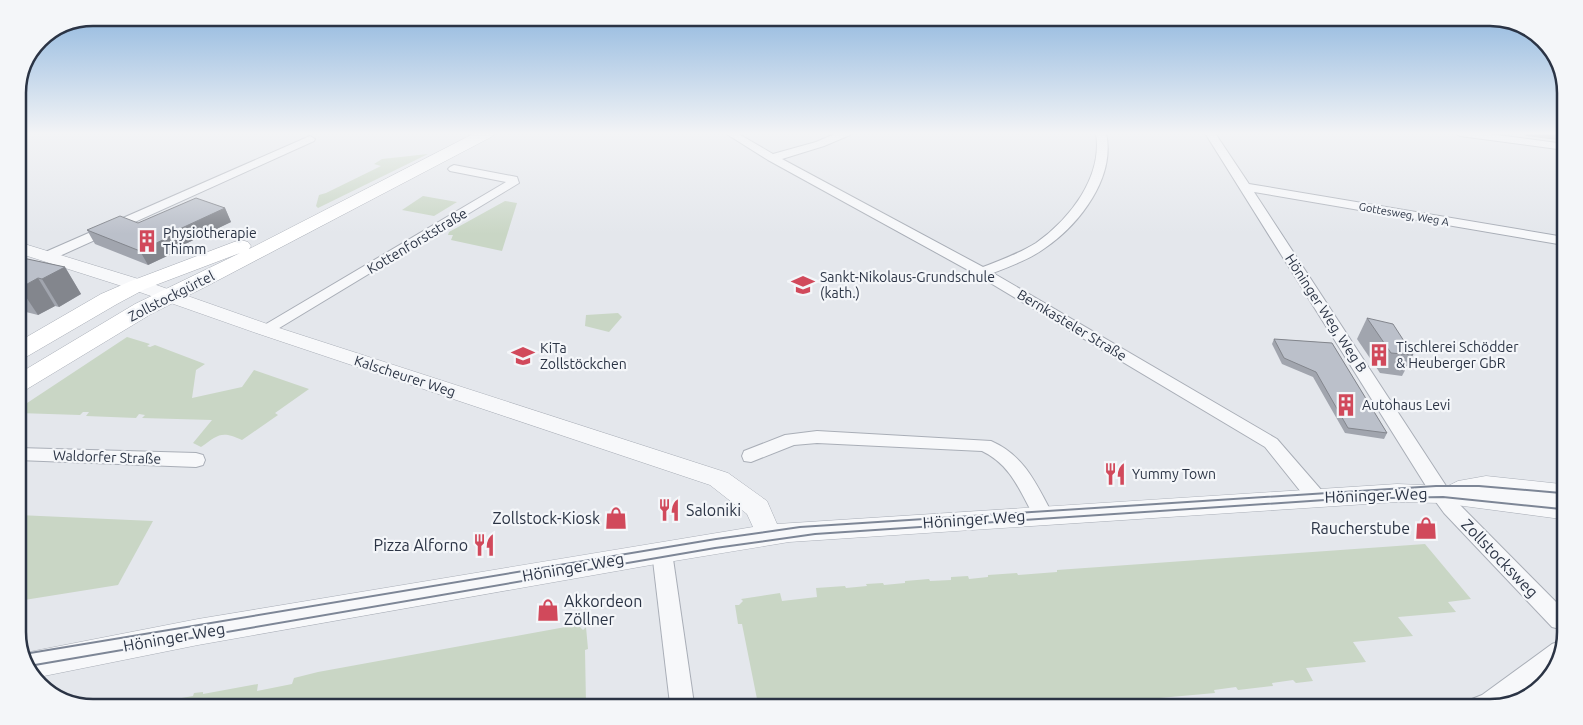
<svg xmlns="http://www.w3.org/2000/svg" width="1583" height="725" font-family="Ubuntu,sans-serif">
  <style>
    .green { fill: #c9d6c5 }
    .lines { fill: none; stroke-linecap: round; stroke-linejoin: round }
    .minor-casing { stroke: #a9aeb7; stroke-width: 2 }
    .tertiary-casing { stroke: #a9aeb7; stroke-width: 1 }
    .secondary-casing { stroke: #a9aeb7; stroke-width: 1 }
    .minor { fill: #f7f8fa; fill-rule: evenodd }
    .tertiary { fill: #f7f8fa; fill-rule: evenodd }
    .secondary { fill: #fff; fill-rule: evenodd }
    .tram { stroke: #7d8696; stroke-width: 2 }
    .wall { fill: #a1a5ae }
    .shaded-wall { fill: #83868d }
    .building { fill: #bbc0ca; stroke: #83868d }
    .labels { text-anchor: middle; dominant-baseline: central; stroke-width: 4.5; stroke-linejoin: round; paint-order: stroke }
    .far-street-label { font-size: 11px; fill: #2b3445; stroke: #f4f6f9 }
    .poi-label { font-size: 14px; fill: #2b3445; stroke: #f4f6f9; text-anchor: start }
    .street-label { font-size: 14px; fill: #2b3445; stroke: #f4f6f9 }
    .near-street-label { font-size: 16px; fill: #2b3445; stroke: #f4f6f9 }
    .near-poi-label { font-size: 16px; fill: #2b3445; stroke: #f4f6f9; text-anchor: end }
    .rim { fill: none; stroke: #2b3445; stroke-width: 2.5 }
  </style>
  <rect width="100%" height="100%" fill="#e4e7ec"/>
  <g class="green">
    <path d="M428,154l-110,54 -2,-2 3,-11 7,-2 55,-27 -7,-2 8,-5z"/>
    <path d="M423,196l34,6 -23,14 -32,-6z"/>
    <path d="M505,201l12,2 -15,48 -51,-11 2,-5h-5l1,-3z"/>
    <path d="M618,313l4,4 -13,15 -24,-6 1,-11z"/>
    <path d="M127,337l23,7 -3,2 3,1 5,-2 50,19 -9,6 -4,28 50,-11 12,-17 55,19 -34,24 3,2 -36,25c-21,-10 -24,-5 -41,7l-8,-4 19,-23 -70,-2 3,-3 -6,-1 -3,4 -50,-2 3,-4h-6l-3,3 -62,-2v-4z"/>
    <path d="M18,515l135,6 -35,64 -100,16z"/>
    <path d="M1425,544l46,55 -23,3 8,10 -58,5 15,19 -60,6 13,20 -60,6 7,13 -17,2 -3,-3 -21,3 1,3 -35,4 -2,-3 -22,3 1,3 -144,13 -313,-2 -16,-80h-4l-3,-19h4l4,-4 -2,-2 39,-6 2,8 35,-4 -1,-9 29,-2 1,2 21,-2 -1,-2 17,-1 1,2 21,-2v-2l24,-2 1,2 21,-1v-3l17,-1 1,3 19,-2v-2l29,-2 1,2 39,-3v-2z"/>
    <path d="M582,624l-2,3 3,3 3,-3 2,22 -3,1 1,54 -427,-2 34,-6 1,-3 9,-1v2l55,-10 -1,7 35,-7 2,-6 24,-6z"/>
  </g>
  <g class="lines">
    <defs>
      <g id="minor">
        <path d="M725,133h12l36,21 43,-12 21,-9h14l-1,2 -26,11 -42,13 201,108c18,-7 37,-14 53,-24 34,-24 67,-66 60,-110h10c10,44 -26,91 -61,115 -15,11 -34,18 -52,25l284,166 46,53 3,5 -3,5 -7,2 -7,-2 -44,-55 -288,-172 -209,-115z"/>
        <path d="M1205,133h10l34,51 315,53v8l-310,-53 196,300 8,11 102,103v23l-8,-2 -108,-114 -8,-11z"/>
        <path d="M1455,133h27l83,11v6l-105,-14z"/>
        <path d="M310,136l5,3 -1,2 -261,118h-10l-2,-3 2,-3z"/>
        <path d="M454,165l63,12 2,6 -248,150h-10l-3,-3 3,-3 245,-145 -56,-11 -2,-2 2,-2z"/>
        <path d="M817,431l174,10c34,15 45,43 62,74l-3,5 -7,2 -7,-2c-15,-26 -24,-55 -54,-69l-165,-8 -23,2 -43,17 -7,-1 -2,-5 2,-5 41,-16z"/>
        <path d="M18,448l178,5 7,2 2,5 -2,5 -7,2 -178,-7z"/>
        <path d="M662,544l7,2 3,6 22,152h-24l-18,-152 3,-6z"/>
        <path d="M1560,641v20l-9,10 -38,29 -23,7h-21l3,-8 10,-4 70,-51z"/>
      </g>
      <path id="tertiary" d="M18,242l127,39 128,45 455,147 39,28 10,23 620,-40 51,2 10,-5 28,-5 75,8v35l-120,-16 -44,-1 -608,40 -127,21 -464,82 -164,33 -10,-24 5,-2 169,-33 555,-92 -6,-13 -37,-29 -451,-151 -128,-45 -113,-36z"/>
      <path id="secondary" d="M475,133h20l-2,3 -286,150 -56,28 -124,75 -9,3v-18l117,-70 105,-51 -95,36 -28,15 -91,53 -8,2v-17l83,-48 30,-13 103,-39 7,-2 7,2 3,4 -2,3z"/>
    </defs>
    <use href="#minor" class="minor-casing"/>
    <use href="#tertiary" class="tertiary-casing"/>
    <use href="#secondary" class="secondary-casing"/>
    <use href="#minor" class="minor"/>
    <use href="#tertiary" class="tertiary"/>
    <use href="#secondary" class="secondary"/>
    <g class="tram">
      <path d="M24,654l692,-115 84,-12 636,-41h43l82,7"/>
      <path d="M29,666l686,-118 100,-14 525,-35 103,-2 118,12"/>
    </g>
  </g>
  <g class="wall">
    <path d="M1525,133h40v8l-39,-5z"/>
    <path d="M225,208l6,14 -50,24 1,3 -34,16 -53,-21 -8,-14 51,-7z"/>
    <path d="M18,257l47,10 16,27 -22,13 -4,-1 -17,9 -20,-5z"/>
    <path d="M1367,318l46,37 -11,21 -22,-3 -23,-34z"/>
    <path d="M1274,339l58,4 55,90 -3,6 -39,-6 -32,-56 -31,-13 -10,-20z"/>
  </g>
  <g class="shaded-wall">
    <path d="M225,208l6,14 -50,24 1,3 -34,16 -8,-14 31,-18z"/>
    <path d="M65,267l16,27 -22,13 -17,-28z"/>
    <path d="M38,278l17,28 -17,9 -18,-27z"/>
  </g>
  <g class="building">
    <path d="M196,198l29,10 -54,25 4,1 -35,17 -53,-21 33,-14 18,7z"/>
    <path d="M18,257l47,10 -23,12 -4,-1 -18,10 -2,-1z"/>
    <path d="M1367,318l26,6 20,31 -22,-2z"/>
    <path d="M1274,339l58,4 55,90 -39,-5 -32,-56 -32,-14z"/>
  </g>
  <linearGradient id="sky" x2="0" y2="1"><stop stop-color="#8bb4dd"/><stop offset="0.57" stop-color="#f3f4f6"/><stop offset="1" stop-color="#f3f4f6" stop-opacity="0"/></linearGradient>
  <rect width="1583" height="234" fill="url(#sky)"/>
  <defs>
    <symbol id="building-bare" viewBox="-9 -9 18 18"><path d="M-4-6H4V6H1V3H-1V6H-4ZM-2.5-4.3h1.7v1.8h-1.7ZM.8-4.3h1.7v1.8H.8ZM-2.5-1h1.7V.8h-1.7ZM.8-1h1.7V.8H.8Z" fill="#d1495b" stroke="#f4f6f9" stroke-width="2.5" paint-order="stroke"/></symbol>
    <symbol id="school-bare" viewBox="-9 -9 18 18"><path d="M0-5L7-2L0 1L-7-2ZM-4 1L0 2.5L4 1V4Q0 6-4 4Z" fill="#d1495b" stroke="#f4f6f9" stroke-width="2.5" paint-order="stroke"/></symbol>
    <symbol id="restaurant-bare" viewBox="-9 -9 18 18"><path d="M-5-6h1v4h1v-4h1v4h1v-4h1v5L-1.5 .5V6h-2V.5L-5-1ZM5-6V6H3V1.5H1.5Q1.5-4 5-6Z" fill="#d1495b" stroke="#f4f6f9" stroke-width="2.5" paint-order="stroke"/></symbol>
    <symbol id="shop-bare" viewBox="-9 -9 18 18"><path d="M-5-2.5h2.3a2.7 3.5 0 0 1 5.4 0H5L5.5 6h-11ZM-1.5-2.5h3a1.5 2.3 0 0 0-3 0Z" fill="#d1495b" stroke="#f4f6f9" stroke-width="2.5" paint-order="stroke"/></symbol>
  </defs>
  <g fill-rule="evenodd">
    <use href="#building-bare" x="131" y="225" width="32" height="32"/>
    <use href="#school-bare" x="787" y="269" width="32" height="32"/>
    <use href="#building-bare" x="1363" y="339" width="32" height="32"/>
    <use href="#school-bare" x="507" y="340" width="32" height="32"/>
    <use href="#building-bare" x="1330" y="389" width="32" height="32"/>
    <use href="#restaurant-bare" x="1099" y="458" width="32" height="32"/>
    <use href="#restaurant-bare" x="653" y="494" width="32" height="32"/>
    <use href="#shop-bare" x="600" y="502" width="32" height="32"/>
    <use href="#shop-bare" x="1410" y="512" width="32" height="32"/>
    <use href="#restaurant-bare" x="468" y="529" width="32" height="32"/>
    <use href="#shop-bare" x="532" y="594" width="32" height="32"/>
  </g>
  <g class="labels">
    <g class="far-street-label">
      <text transform="translate(1404 214) rotate(10)">Gottesweg, Weg A</text>
    </g>
    <g class="poi-label">
      <text x="163" y="233">Physiotherapie<tspan x="163" dy="16">Thimm</tspan></text>
      <text x="820" y="277">Sankt-Nikolaus-Grundschule<tspan x="820" dy="16">(kath.)</tspan></text>
      <text x="1396" y="347">Tischlerei Schödder<tspan x="1396" dy="16">&amp; Heuberger GbR</tspan></text>
      <text x="540" y="348">KiTa<tspan x="540" dy="16">Zollstöckchen</tspan></text>
      <text x="1362" y="405">Autohaus Levi</text>
      <text x="1132" y="474">Yummy Town</text>
    </g>
    <g class="street-label">
      <text transform="translate(417 241) rotate(-31)">Kottenforststraße</text>
      <text transform="translate(171 296) rotate(-27)">Zollstockgürtel</text>
      <text transform="translate(1326 313) rotate(57)">Höninger Weg, Weg B</text>
      <text transform="translate(1072 325) rotate(31)">Bernkasteler Straße</text>
      <text transform="translate(405 376) rotate(18)">Kalscheurer Weg</text>
      <text transform="translate(107 457) rotate(2)">Waldorfer Straße</text>
    </g>
    <g class="near-street-label">
      <text transform="translate(1376 495) rotate(-2)">Höninger Weg</text>
      <text transform="translate(974 519) rotate(-4)">Höninger Weg</text>
      <text transform="translate(1500 558) rotate(46)">Zollstocksweg</text>
      <text transform="translate(573 567) rotate(-10)">Höninger Weg</text>
      <text transform="translate(174 637) rotate(-10)">Höninger Weg</text>
    </g>
    <g class="near-poi-label">
      <text x="686" y="510" text-anchor="start">Saloniki</text>
      <text x="600" y="518">Zollstock-Kiosk</text>
      <text x="1410" y="528">Raucherstube</text>
      <text x="468" y="545">Pizza Alforno</text>
      <text x="564" y="601" text-anchor="start">Akkordeon<tspan x="564" dy="18">Zöllner</tspan></text>
    </g>
  </g>
  <path d="M0 0H1583V725H0ZM93 26H1490A67 67 0 0 1 1557 93V632A67 67 0 0 1 1490 699H93A67 67 0 0 1 26 632V93A67 67 0 0 1 93 26Z" fill="#f4f6f9" fill-rule="evenodd"/>
  <path class="rim" d="M93 26H1490A67 67 0 0 1 1557 93V632A67 67 0 0 1 1490 699H93A67 67 0 0 1 26 632V93A67 67 0 0 1 93 26Z"/>
</svg>
